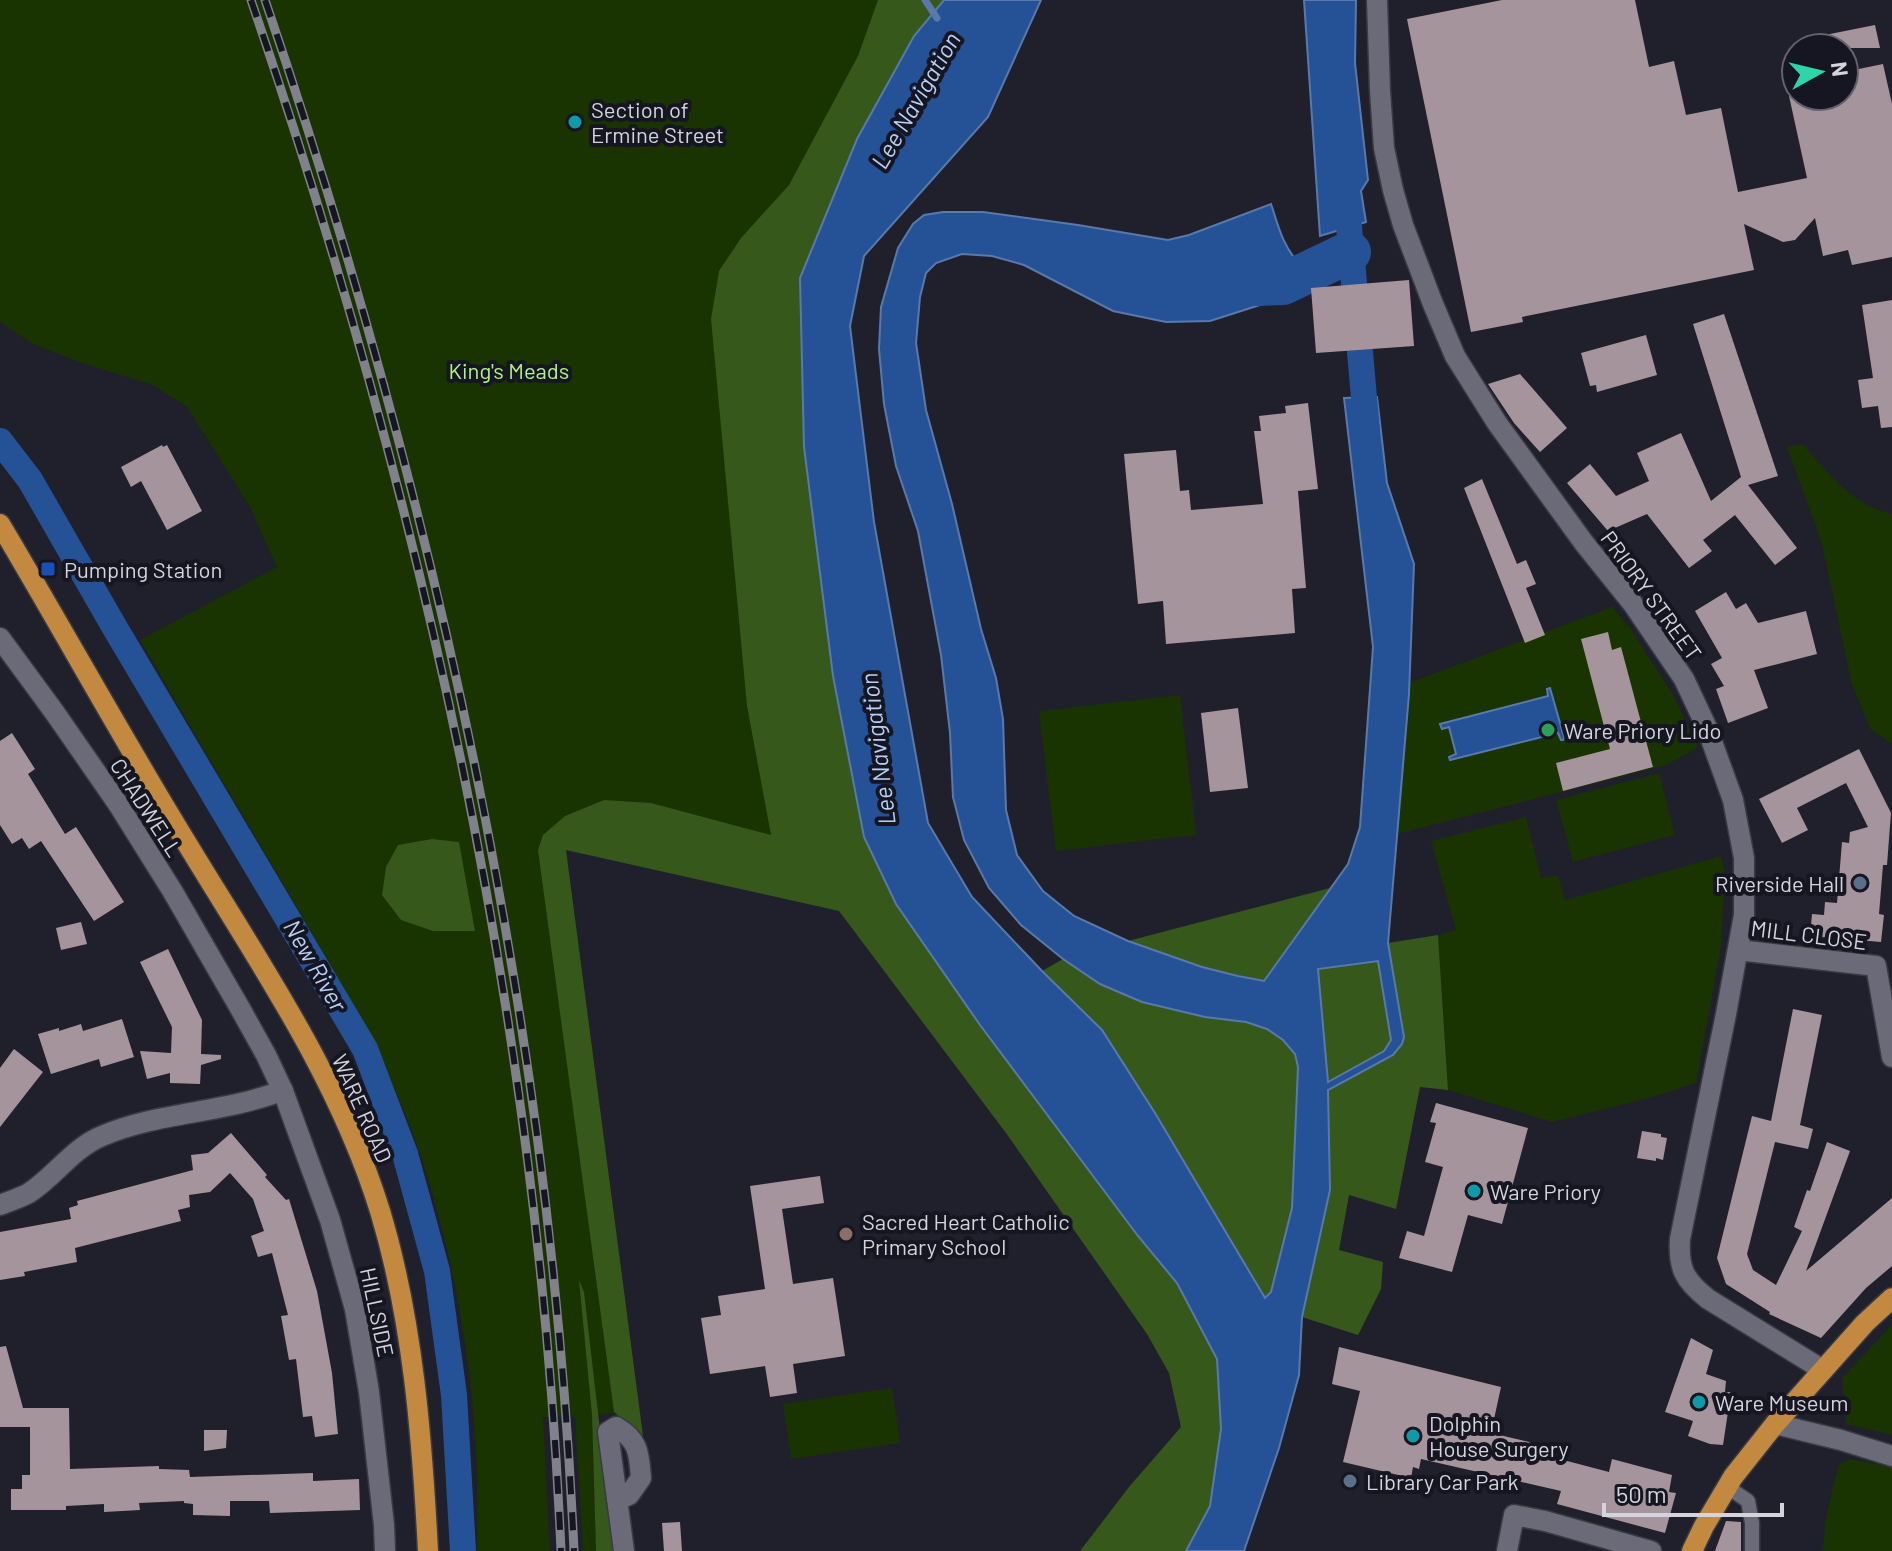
<svg xmlns="http://www.w3.org/2000/svg" width="1892" height="1551" font-family="Barlow,sans-serif">
  <style>
    .green { fill: #193301 }
    .forest { fill: #36581a }
    .water { fill: #255296; stroke: #5979ab; stroke-width: 2; fill-rule: evenodd }
    .lines { fill: none; stroke-linecap: round; stroke-linejoin: round }
    .stream { stroke: #5979ab; stroke-width: 7 }
    .canal { stroke: #255296; stroke-width: 26 }
    .river { stroke: #255296; stroke-width: 42 }
    .building { fill: #a6949c }
    .pedestrian-casing { stroke: #393a44; stroke-width: 17 }
    .minor-casing { stroke: #393a44; stroke-width: 23 }
    .primary-casing { stroke: #393a44; stroke-width: 23 }
    .pedestrian { stroke: #6a6a79; stroke-width: 14 }
    .minor { stroke: #6a6a79; stroke-width: 20 }
    .primary { stroke: #c38940; stroke-width: 20 }
    .rail-casing { stroke: #81818b; stroke-width: 9 }
    .rail { stroke: #161622; stroke-width: 6; stroke-dasharray: 18; stroke-linecap: butt }
    .culture-dot { fill: #0f9aa8; stroke: #161622; stroke-width: 3 }
    .transit-dot { fill: #1a4fb4; stroke: #161622; stroke-width: 3 }
    .leisure-dot { fill: #2e9e5b; stroke: #161622; stroke-width: 3 }
    .service-dot { fill: #5c6f8a; stroke: #161622; stroke-width: 3 }
    .education-dot { fill: #8d6e63; stroke: #161622; stroke-width: 3 }
    .labels { text-anchor: middle; dominant-baseline: central; stroke-width: 8; stroke-linejoin: round; paint-order: stroke }
    .poi-label { font-size: 22px; fill: #d3d4dc; stroke: #161622; text-anchor: start }
    .park-label { font-size: 22px; fill: #b2f186; stroke: #161622 }
    .street-label { font-size: 22px; fill: #d3d4dc; stroke: #161622 }
    .water-label { font-size: 24px; font-style: italic; fill: #b7d0f7; stroke: #161622 }
  </style>
  <rect width="100%" height="100%" fill="#20202c"/>
  <g class="green">
    <path d="M0,0h879l-79,278 64,559 -298,14 77,585 -29,-23 -22,2 4,136h-13l-8,-135 -32,1 7,134h-73c0,-26 1,-53 0,-79 -4,-110 -24,-222 -60,-327 -31,-88 -79,-168 -126,-248 -51,-86 -101,-171 -151,-257l137,-73 -27,-60 -63,-100 -34,-22 -71,-22 -49,-19 -33,-22z"/>
    <path d="M1803,444c24,28 50,62 89,70v230l-21,-14 -19,-45 -30,-141 -35,-97z"/>
    <path d="M1612,607l18,21 42,65 26,54 -31,18 -270,69 12,-151z"/>
    <path d="M1180,695l16,140 -140,16 -17,-140z"/>
    <path d="M1659,773l16,62 -102,27 -17,-62z"/>
    <path d="M1526,817l15,61 17,-3 7,25 156,-44 4,17 -4,74 -25,136 -43,14 -101,25 -104,-32 -10,-155 18,-5 -25,-89z"/>
    <path d="M1892,1325v110l-46,-11 -4,-46z"/>
    <path d="M892,1388l8,55 -109,16 -8,-55z"/>
    <path d="M1849,1459l43,8v84h-69l3,-33 12,-52z"/>
  </g>
  <g class="forest">
    <path d="M878,0h66l-30,36 -57,103 -57,139 4,169 176,578 158,211 39,47 40,76 4,70 -11,77 -24,45h-106l49,-64 52,-60 -12,-54 -22,-39 -141,-201 -167,-222 -273,-61 77,586 -29,-24 -76,-562 5,-15 22,-19 39,-16 47,3 120,32 -24,-129 -36,-387 8,-48 22,-33 48,-53 69,-129z"/>
    <path d="M432,839l27,3 16,89h-42l-32,-11 -19,-25 4,-28 12,-22z"/>
    <path d="M1330,888l-66,93 -62,-14 -74,-26z"/>
    <path d="M1438,935l10,155 -28,-3 -24,122 -47,-14 -10,55 44,12 -2,27 -23,46 -56,-18 28,-127 -2,-100 65,-35 11,-19 -16,-93z"/>
    <path d="M1063,959l37,25 105,33 41,5 21,7 16,11 12,14 3,13 -6,141 -21,84 -6,7 -110,-186 -53,-83 -60,-59z"/>
    <path d="M1379,961l12,78 -7,12 -56,31 -10,-113z"/>
    <path d="M579,1280l5,12 30,259h-18l-4,-136z"/>
  </g>
  <g class="water">
    <path d="M944,0h97l-53,117 -124,139 -14,70 24,196 54,301 44,74 70,74 60,59 53,83 110,185 6,-6 21,-84 6,-141 -3,-13 -12,-14 -16,-11 -21,-7 -41,-5 -63,-15 -42,-18 -37,-25 -42,-34 -32,-37 -25,-48 -11,-43 -3,-64 -9,-78 -23,-124 -22,-65 -12,-62 -5,-55 2,-42 17,-59 15,-24 11,-9 19,-3h40l95,13 90,15 21,-5 82,-31c7,21 12,43 28,59h12l2,13 -22,17 -28,11 -53,17 -44,1 -53,-11 -89,-46 -32,-9 -30,-2 -26,9 -10,10 -6,24 -4,46 10,67 26,94 29,125 15,49 7,41 3,91 11,45 26,36 31,25 54,25 74,26 36,9 26,5 84,-117 12,-37 13,-180 -29,-249 33,-1 10,86 27,81 -5,130 -21,249 16,94 -2,7 -9,11 -65,35 2,100 -28,127 -3,58 -20,73 -35,103h-58l24,-45 11,-77 -4,-70 -40,-76 -39,-47 -158,-211 -84,-121 -32,-67 -31,-161 -29,-229 -4,-169 57,-139 57,-103zM1378,961l13,79 -7,11 -56,31 -10,-113z"/>
    <path d="M1304,0h52l-1,63 13,117 -7,11 5,31 -46,14z"/>
    <path d="M1550,688l14,49 -1,3h-2l-3,-7 -108,27 -1,-3 7,-3 -7,-27 -7,2 -2,-5 108,-28 -1,-7z"/>
  </g>
  <g class="lines">
    <path class="stream" d="M925,0l12,18"/>
    <g class="canal">
      <path d="M1346,192l21,240"/>
      <path d="M0,441l30,39 85,148 250,421 40,105 32,117 17,124 9,156"/>
    </g>
    <path class="river" d="M1258,285l25,-1 67,-32"/>
  </g>
  <g class="building">
    <path d="M1502,0h133l14,67 25,-6 12,54 35,-7 17,84 69,-14 -18,-82h55v-24l39,-8 9,40v153l-40,8 -4,-15 -25,6 -8,-38 -20,22 -12,2 -39,-18 10,46 -232,47 1,5 -52,10 -64,-313z"/>
    <path d="M1875,25l5,23h-74l-1,-9z"/>
    <path d="M1409,280l5,66 -98,7 -5,-65z"/>
    <path d="M1892,300v127l-11,1 -3,-22 -16,2 -4,-28 15,-2 -11,-73z"/>
    <path d="M1724,314l54,162 -30,9 49,63 -22,17 -40,-50 -32,25 9,11 -23,17 -42,-54 -39,17 -41,-48 23,-19 26,32 33,-15 -12,-28 44,-20 30,68 30,-24 -48,-153z"/>
    <path d="M1646,335l11,40 -60,17 -1,-7 -6,1 -9,-33z"/>
    <path d="M1520,374l47,54 -27,24 -26,-29 -26,-39z"/>
    <path d="M1308,403l10,86 -20,2 8,97 -14,1 3,44 -129,11 -3,-43 -25,3 -14,-150 52,-4 4,41 9,-1 2,20 72,-6 -9,-73h7l-2,-15 27,-3 -1,-7z"/>
    <path d="M162,445l1,2 4,-2 35,66 -35,19 -26,-49 -10,6 -10,-20z"/>
    <path d="M1482,479l35,85 9,-4 10,24 -10,4 19,47 -20,8 -61,-155z"/>
    <path d="M1726,592l10,17 10,-6 12,20 48,-12 11,43 -63,16 14,38 -40,15 -12,-34 8,-3 -13,-22 11,-6 -27,-47z"/>
    <path d="M1608,632l4,18 9,-3 32,120 -90,24 -7,-28 54,-14 -29,-110z"/>
    <path d="M1238,708l10,80 -38,4 -9,-79z"/>
    <path d="M12,733l23,36 -7,5 37,60 11,-7 48,75 -30,19 -53,-80 -12,8 -7,-11 -10,6 -12,-19v-84z"/>
    <path d="M1859,749l32,64 -4,52h-4l-4,49 5,1 -3,27 -71,-6 2,-22 12,1 1,-13 12,1 5,-61 7,1 1,-11 18,-5 -22,-44 -49,25 11,22 -26,13 -23,-44z"/>
    <path d="M81,922l6,22 -26,6 -5,-22z"/>
    <path d="M168,949l34,71 -1,34 20,1v4l-20,6 -1,19 -30,-1v-10l-23,6 -7,-28 31,2 1,-26 -32,-65z"/>
    <path d="M1793,1009l29,6 -22,110 13,4 -5,20 -33,-7 -28,112 6,16 23,15 26,-54 -8,-4 13,-37 3,1 17,-49 23,9 -44,120 86,-73v68l-26,22 -45,50 -52,-24 1,-2 -44,-28 -9,-26 35,-142 19,5z"/>
    <path d="M122,1019l12,38 -33,10 -2,-8 -48,15 -13,-40 21,-6v3l22,-7 2,7z"/>
    <path d="M14,1049l29,23 -43,55v-59z"/>
    <path d="M1436,1103l92,25 -26,96 -34,-9 -16,57 -53,-14 8,-27 17,5 19,-69 -18,-5 11,-39 -6,-1z"/>
    <path d="M1642,1131l19,3v3l6,1 -4,22 -7,-2v3l-19,-3z"/>
    <path d="M231,1133l36,42 -2,2 21,23 3,-1 28,92 15,82 6,61 -23,3 -3,-21 -9,1 -7,-58 -7,1 -8,-44 7,-1 -16,-62 -14,4 -7,-21 13,-5 -11,-32 -23,-26 -20,19 -21,3 1,12 -12,3 3,11 -106,27 2,14 -53,10 1,4 -25,4v-48l71,-13 -2,-11 9,-3 -1,-4 116,-31 -2,-15 17,-2z"/>
    <path d="M820,1176l4,27 -42,6 11,75 40,-6 12,78 -52,8 4,29 -27,4 -5,-31 -55,8 -9,-56 20,-3 -3,-19 47,-7 -15,-103z"/>
    <path d="M1691,1338l22,12 -7,24 20,7 -1,11h6l-8,53 -13,-1 -22,-8 5,-15 -28,-9z"/>
    <path d="M6,1346l17,62h46l1,61 89,-3v3l30,1 1,7 123,-4v8l46,-2 1,31 -90,3 -1,-12h-39v15l-37,-1v-11l-9,-1v-2l-45,2 1,7 -36,2v-8l-38,2v4h-55v-21h11v-14h8v-48h-30v-80z"/>
    <path d="M1339,1347l162,40 -10,46 63,15 -2,9 57,15 3,-13 60,16 -3,17 7,1 -11,40 -108,-29 4,-13 -140,-32 -2,10 -6,-2 -2,11 -68,-16 17,-71 -28,-7z"/>
    <path d="M204,1430h23l-1,18 -22,3z"/>
    <path d="M1726,1521l15,1v29h-26z"/>
    <path d="M680,1522l2,29h-18l-2,-28z"/>
  </g>
  <g class="lines">
    <defs>
      <path id="pedestrian" d="M1726,1486l22,15 4,22v28"/>
      <g id="minor">
        <path d="M1377,0l3,91 4,57 9,42 10,35 30,79 22,52 42,67 87,120 49,61 51,75 23,49 26,72 11,58v57l-18,99 -46,225c-2,30 5,42 28,60l115,71"/>
        <path d="M0,638l55,75 63,91 55,88 68,118 25,45 17,36 47,129 25,89 14,83 15,133 1,26"/>
        <path d="M1738,950l138,16 16,91"/>
        <path d="M0,1205c10,-4 20,-7 29,-12 26,-17 44,-45 73,-57 44,-19 93,-22 139,-33 14,-3 28,-8 42,-12"/>
        <path d="M1775,1424l66,16 51,16"/>
        <path d="M617,1500l12,-5 12,-17c-2,-24 -2,-38 -25,-51l-8,5 16,119"/>
        <path d="M1507,1551l7,-36 31,6 106,30"/>
      </g>
      <g id="primary">
        <path d="M0,524c62,104 120,210 183,313 73,121 155,238 197,374 33,109 42,226 48,340"/>
        <path d="M1692,1551l12,-25 29,-49 42,-53 90,-101 27,-25"/>
      </g>
    </defs>
    <use href="#pedestrian" class="pedestrian-casing"/>
    <use href="#minor" class="minor-casing"/>
    <use href="#primary" class="primary-casing"/>
    <use href="#pedestrian" class="pedestrian"/>
    <use href="#minor" class="minor"/>
    <use href="#primary" class="primary"/>
    <defs>
      <g id="rail">
        <path d="M251,0c172,501 287,1021 310,1551"/>
        <path d="M265,0c171,501 285,1021 309,1551"/>
      </g>
    </defs>
    <use href="#rail" class="rail-casing"/>
    <use href="#rail" class="rail"/>
  </g>
  <g class="culture-dot">
    <circle cx="575" cy="122" r="8"/>
    <circle cx="1474" cy="1191" r="8"/>
    <circle cx="1699" cy="1402" r="8"/>
    <circle cx="1413" cy="1436" r="8"/>
  </g>
  <rect class="transit-dot" x="40" y="561" width="16" height="16" rx="4"/>
  <circle class="leisure-dot" cx="1548" cy="730" r="8"/>
  <g class="service-dot">
    <circle cx="1860" cy="883" r="8"/>
    <circle cx="1350" cy="1481" r="8"/>
  </g>
  <circle class="education-dot" cx="846" cy="1234" r="8"/>
  <g class="labels">
    <g class="poi-label">
      <text x="591" y="109">Section of<tspan x="591" dy="25">Ermine Street</tspan></text>
      <text x="64" y="569">Pumping Station</text>
      <text x="1564" y="730">Ware Priory Lido</text>
      <text x="1844" y="883" text-anchor="end">Riverside Hall</text>
      <text x="1490" y="1191">Ware Priory</text>
      <text x="862" y="1221">Sacred Heart Catholic<tspan x="862" dy="25">Primary School</tspan></text>
      <text x="1715" y="1402">Ware Museum</text>
      <text x="1429" y="1423">Dolphin<tspan x="1429" dy="25">House Surgery</tspan></text>
      <text x="1366" y="1481">Library Car Park</text>
    </g>
    <g class="park-label">
      <text x="509" y="370">King's Meads</text>
    </g>
    <g class="street-label">
      <text transform="translate(1652 595) rotate(54)">PRIORY STREET</text>
      <text transform="translate(147 807) rotate(57)">CHADWELL</text>
      <text transform="translate(1809 934) rotate(7)">MILL CLOSE</text>
      <text transform="translate(363 1108) rotate(66)">WARE ROAD</text>
      <text transform="translate(378 1312) rotate(78)">HILLSIDE</text>
    </g>
    <g class="water-label">
      <text transform="translate(915 100) rotate(-60)">Lee Navigation</text>
      <text transform="translate(877 749) rotate(-97)">Lee Navigation</text>
      <text transform="translate(316 965) rotate(60)">New River</text>
    </g>
  </g>
  <g transform="translate(1820 72) rotate(82)"><circle r="38" fill="#161622" stroke="#62626c" stroke-width="2"/>
  <path d="M0-6L14 30L0 20L-14 30Z" fill="#2ed4aa"/>
  <text y="-12" font-size="22" font-weight="bold" text-anchor="middle" fill="#d3d4dc">N</text>
  </g>
  <path d="M1604 1503v12h178v-12" fill="none" stroke="#d3d4dc" stroke-width="4"/>
  <text x="1616" y="1503" font-size="24" fill="#d3d4dc" stroke="#161622" stroke-width="6" paint-order="stroke">50 m</text>
</svg>
